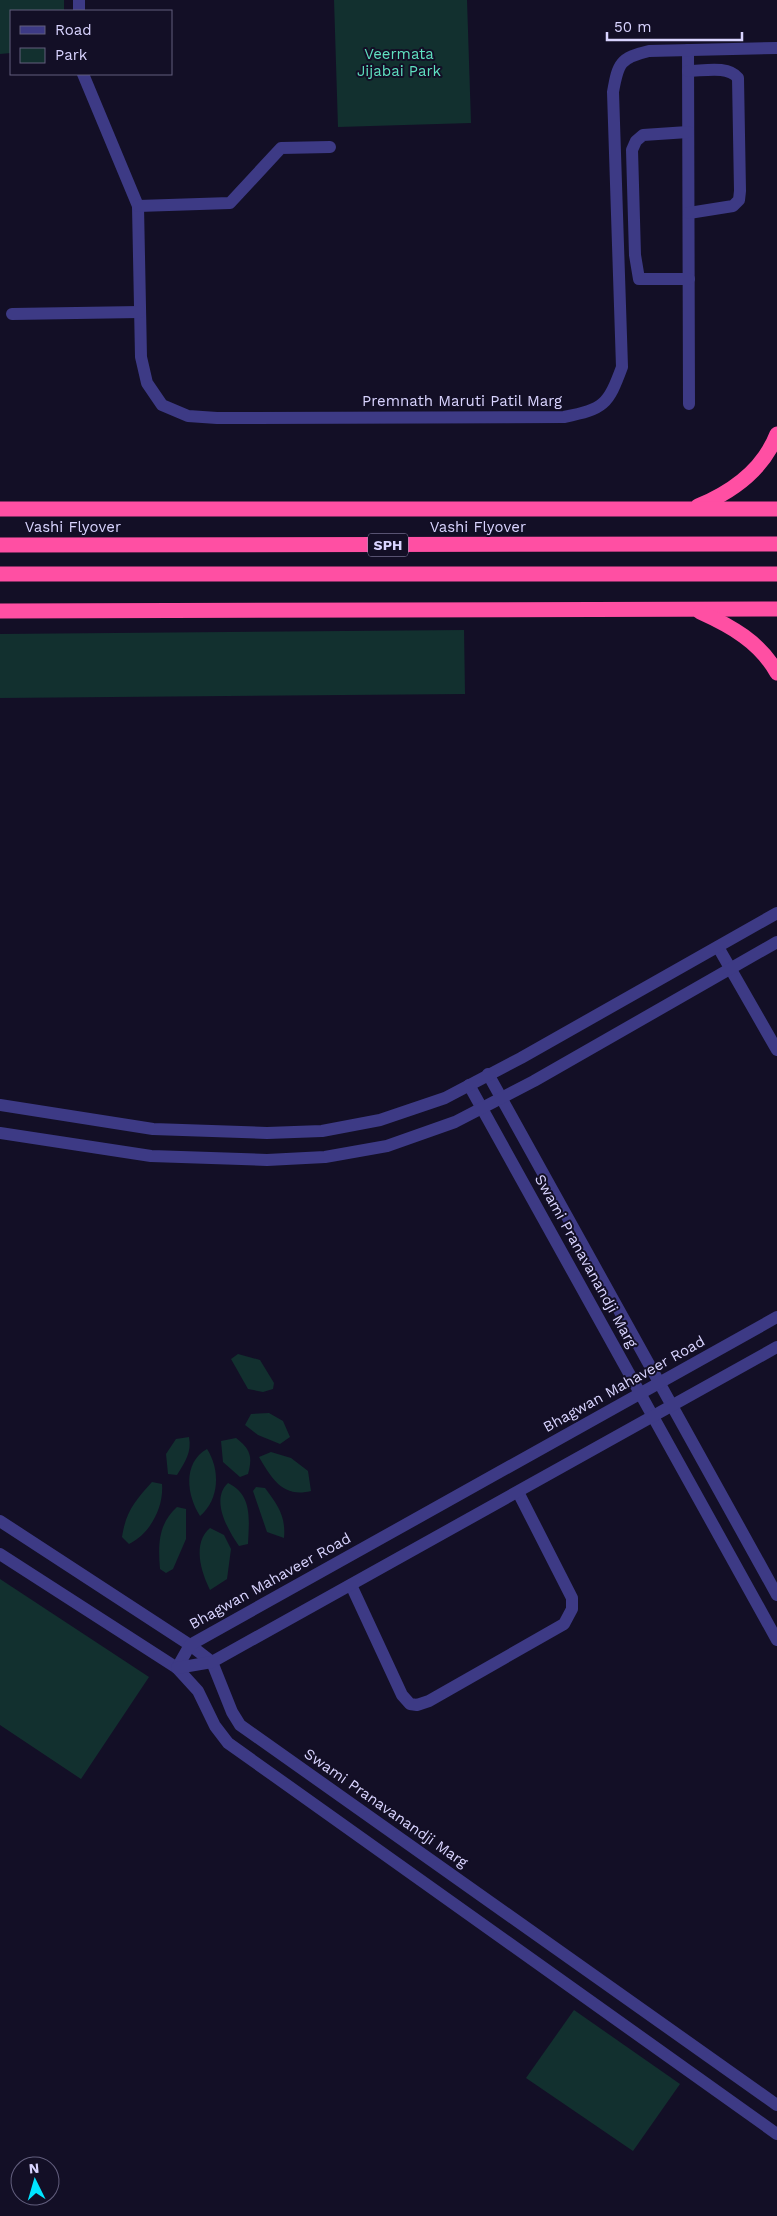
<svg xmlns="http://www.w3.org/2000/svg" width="777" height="2216" font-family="'Work Sans',sans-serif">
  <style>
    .green { fill: #12302f }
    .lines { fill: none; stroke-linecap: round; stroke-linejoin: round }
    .minor { stroke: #3d3a85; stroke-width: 12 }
    .tertiary { stroke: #3d3a85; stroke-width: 12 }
    .motorway { stroke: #ff4fa3; stroke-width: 15 }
    .labels { text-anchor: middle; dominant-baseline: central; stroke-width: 4; stroke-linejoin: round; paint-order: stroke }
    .shield { fill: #130f26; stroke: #9e99be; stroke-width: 1 }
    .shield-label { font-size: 14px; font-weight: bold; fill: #d9d4ff }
    .park-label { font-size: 15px; fill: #5fe0c0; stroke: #130f26 }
    .street-label { font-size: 15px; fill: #d9d4ff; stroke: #130f26 }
  </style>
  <rect width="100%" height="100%" fill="#130f26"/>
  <g class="green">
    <path d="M0,0h64v11h-53v42l-11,1z"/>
    <path d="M334,0h133l4,123 -133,4z"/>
    <path d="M464,630l1,64 -465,4v-64z"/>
    <path d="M238,1354l22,6 14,23 -1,6 -10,3 -15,-3 -17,-30z"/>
    <path d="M269,1413l14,8 7,16 -10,7 -22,-9 -13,-10 6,-11z"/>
    <path d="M189,1437c3,15 -4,25 -12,38l-9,-1 -2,-20 10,-15z"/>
    <path d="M236,1438c14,11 17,18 12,36l-8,3 -17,-15 -2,-21z"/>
    <path d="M207,1449c13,20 13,50 -7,67 -13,-20 -18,-53 7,-67z"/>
    <path d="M271,1452l20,6 17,13 3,20c-28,7 -39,-12 -52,-34z"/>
    <path d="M152,1482l10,2c2,23 -12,50 -33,60l-7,-7c4,-26 13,-36 30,-55z"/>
    <path d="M228,1483c25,12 21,37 20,61l-9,2c-11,-16 -29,-46 -11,-63z"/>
    <path d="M256,1487l9,1c13,17 21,29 19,50l-17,-6 -14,-41z"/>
    <path d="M177,1507l9,2v30l-13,30 -7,4 -6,-4c-2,-24 -2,-45 17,-62z"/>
    <path d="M210,1528l14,7 7,14 -4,30 -17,11c-9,-18 -18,-47 0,-62z"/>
    <path d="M0,1579l149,98 -68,102 -81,-54z"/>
    <path d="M574,2010l106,74 -47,67 -107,-73z"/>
  </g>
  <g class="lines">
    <g class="minor">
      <path d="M79,0v11"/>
      <path d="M688,50l1,354"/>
      <path d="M688,71c15,0 40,-6 50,7l2,113 -1,9 -6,6 -44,7"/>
      <path d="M83,74l55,132 3,151 6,26 15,22 26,11 29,2 347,-1c40,-8 44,-12 58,-50l-9,-275c5,-29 7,-34 36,-41l128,-3"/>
      <path d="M688,132l-45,3 -7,6 -4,9 3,105 4,24h50"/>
      <path d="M138,206l92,-3 51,-55 49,-1"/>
      <path d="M12,314l128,-2"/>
      <path d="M351,1585l51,110 8,9 7,1 12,-4 135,-77 8,-15v-11l-54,-106"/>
    </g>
    <g class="tertiary">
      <path d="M718,947l59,103"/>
      <path d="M488,1074l289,521"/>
      <path d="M469,1085l308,555"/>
      <path d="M0,1105l153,24 114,4 55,-2 58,-11 65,-22 76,-40 256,-145"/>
      <path d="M0,1133l151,23 116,4 58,-3 62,-11 68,-24 79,-41 243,-139"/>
      <path d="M0,1521l190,124 22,17 20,50 8,13 537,380"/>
      <path d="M0,1554l177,114 21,23 17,35 13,17 549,391"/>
      <path d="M177,1668l13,-23 587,-328"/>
      <path d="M177,1668l35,-6 565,-315"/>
    </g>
    <g class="motorway">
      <path d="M698,506c34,-14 65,-36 79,-72"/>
      <path d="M0,509h777"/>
      <path d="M0,545l777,-1"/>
      <path d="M0,574h777"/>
      <path d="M0,611l777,-2"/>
      <path d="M700,612c31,14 60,30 77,61"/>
    </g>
  </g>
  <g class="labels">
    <rect class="shield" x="368" y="533.5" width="40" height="23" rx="4"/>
    <g class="shield-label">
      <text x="388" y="545">SPH</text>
    </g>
    <g class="park-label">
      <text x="399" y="54">Veermata<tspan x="399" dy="17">Jijabai Park</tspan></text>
    </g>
    <g class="street-label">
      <text x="462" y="401">Premnath Maruti Patil Marg</text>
      <text x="73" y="527">Vashi Flyover</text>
      <text x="478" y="527">Vashi Flyover</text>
      <text transform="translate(586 1261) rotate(61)">Swami Pranavanandji Marg</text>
      <text transform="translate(624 1384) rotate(-29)">Bhagwan Mahaveer Road</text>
      <text transform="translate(270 1581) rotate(-29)">Bhagwan Mahaveer Road</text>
      <text transform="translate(386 1808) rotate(35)">Swami Pranavanandji Marg</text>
    </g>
  </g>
  <rect x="10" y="10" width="162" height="65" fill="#130f26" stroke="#625e7d"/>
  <rect x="20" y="26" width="25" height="8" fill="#3d3a85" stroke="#625e7d"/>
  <text x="55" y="35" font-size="15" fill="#d9d4ff">Road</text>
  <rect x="20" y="48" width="25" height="15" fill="#12302f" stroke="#625e7d"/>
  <text x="55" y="60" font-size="15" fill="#d9d4ff">Park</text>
  <g transform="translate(35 2181) rotate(355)"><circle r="24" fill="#130f26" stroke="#625e7d"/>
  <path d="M0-4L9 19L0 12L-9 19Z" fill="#00e5ff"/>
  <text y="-8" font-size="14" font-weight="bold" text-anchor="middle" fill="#d9d4ff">N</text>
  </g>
  <path d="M607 32v8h135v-8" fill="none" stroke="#d9d4ff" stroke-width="2.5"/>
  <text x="614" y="32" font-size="15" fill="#d9d4ff" stroke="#130f26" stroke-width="4" paint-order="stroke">50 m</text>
</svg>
